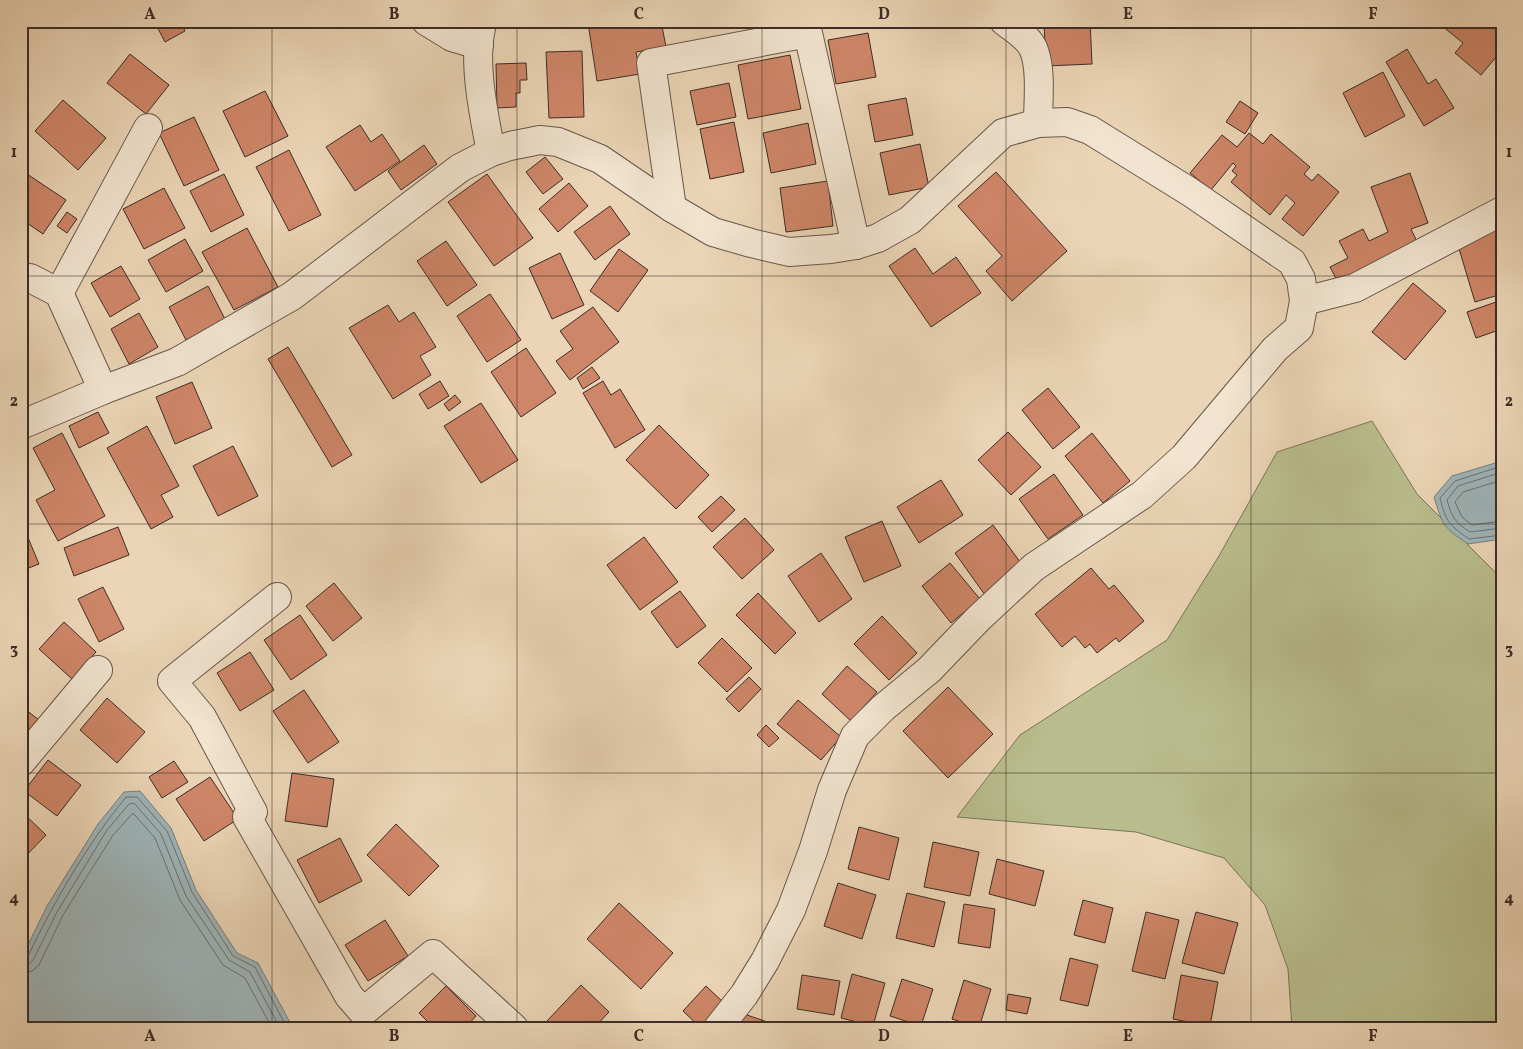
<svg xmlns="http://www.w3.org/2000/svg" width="1523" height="1049" font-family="Vollkorn,serif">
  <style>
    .green { fill: #b9bd8d; stroke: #7a755a }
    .water { fill: #9eb5ba; stroke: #767f7f }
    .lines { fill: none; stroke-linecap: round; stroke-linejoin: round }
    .shore { stroke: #6c7170; stroke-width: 1 }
    .building { fill: #ce8668; stroke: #3b2d27 }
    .minor-casing { stroke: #67574b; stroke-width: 30 }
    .minor { stroke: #f2e4d0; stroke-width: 28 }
    .grid { fill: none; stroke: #3b2d27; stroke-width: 1; stroke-opacity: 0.55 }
    .neatline { fill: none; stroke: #3b2d27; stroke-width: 2 }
    .grid-label { font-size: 16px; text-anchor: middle; font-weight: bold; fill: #3b2d27 }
  </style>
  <rect width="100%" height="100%" fill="#ebd5b6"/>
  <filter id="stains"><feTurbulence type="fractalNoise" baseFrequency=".004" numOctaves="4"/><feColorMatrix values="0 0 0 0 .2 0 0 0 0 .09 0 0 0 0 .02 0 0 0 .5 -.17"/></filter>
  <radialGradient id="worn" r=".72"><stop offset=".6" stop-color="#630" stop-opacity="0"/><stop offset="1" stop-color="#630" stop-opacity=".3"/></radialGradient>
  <path class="green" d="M1372,421l45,73 85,85v449h-210l-4,-59 -23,-64 -41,-47 -88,-26 -179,-15 63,-82 147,-95 52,-84 58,-104z"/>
  <g class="water">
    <path d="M1502,461v78l-34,5c-25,-17 -25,-18 -34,-47l18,-21z"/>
    <path d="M140,791l31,37 25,62 41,63 21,10 35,65h-272v-69l26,-53 51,-82 26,-32z"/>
  </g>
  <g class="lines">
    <g class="shore">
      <path d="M1502,466l-47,15 -15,17c6,24 9,27 29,41l33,-4"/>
      <path d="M1502,472l-44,14 -11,14c5,18 8,22 23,32l32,-4"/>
      <path d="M1502,480l-39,12 -8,10 7,15 10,8 30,-4"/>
      <path d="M21,960l7,-4c27,-56 58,-110 98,-159h11l30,34 25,61 41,64 22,11 32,61"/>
      <path d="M21,966l7,-1 5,-5 24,-48 50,-82 22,-26 5,-1 27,31 25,62 43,64 21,12 30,56"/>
      <path d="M21,973l11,-2 7,-6 24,-50 50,-80 20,-22 22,25 25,62 43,65 22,13 27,50"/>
    </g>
  </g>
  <g class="building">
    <path d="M154,21h26l5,10 -20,11z"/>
    <path d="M601,21h60l5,26 -30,5 4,22 -43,7 -9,-58z"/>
    <path d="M906,21h27l-1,5z"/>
    <path d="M1090,21l2,43 -46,2 -2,-44z"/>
    <path d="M1436,21h66v29l-21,25 -26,-22 8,-10z"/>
    <path d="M868,33l8,44 -40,7 -8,-44z"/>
    <path d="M1407,49l21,35 8,-5 18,29 -30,18 -38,-64z"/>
    <path d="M582,51l2,66 -35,1 -3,-66z"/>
    <path d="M130,54l39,31 -23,29 -39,-31z"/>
    <path d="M790,55l11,54 -53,10 -10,-54z"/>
    <path d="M526,63l1,17h-7v13h-4v14l-19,1 -1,-44z"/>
    <path d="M1383,72l22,44 -40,21 -22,-44z"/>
    <path d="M729,83l7,34 -39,8 -7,-34z"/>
    <path d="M265,91l23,45 -43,21 -22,-46z"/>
    <path d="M906,98l7,37 -38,7 -7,-37z"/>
    <path d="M63,100l43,38 -28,32 -43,-39z"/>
    <path d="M1240,101l18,12 -13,21 -19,-12z"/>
    <path d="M194,117l25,53 -35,16 -25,-53z"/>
    <path d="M734,122l10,50 -34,7 -10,-50z"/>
    <path d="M808,123l8,41 -45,9 -8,-40z"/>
    <path d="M360,125l11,17 11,-8 18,27 -45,30 -29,-44z"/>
    <path d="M1249,133l14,11 8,-10 39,33 -6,7 8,7 6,-7 21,18 -36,44 -21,-17 13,-16 -9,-8 -16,20 -39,-33 6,-7 -5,-4 4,-5 -3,-3 -22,27 -21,-17 32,-38 15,12z"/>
    <path d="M920,144l9,43 -40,8 -9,-42z"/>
    <path d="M424,145l13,19 -36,26 -13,-19z"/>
    <path d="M289,150l32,65 -32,16 -33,-64z"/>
    <path d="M545,157l18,22 -20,15 -17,-22z"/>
    <path d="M21,170l45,30 -23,34 -22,-15z"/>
    <path d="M996,172l71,79 -55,50 -26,-30 16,-15 -44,-50z"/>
    <path d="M1410,173l18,50 -17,6 9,19 -79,40 -11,-21 18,-9 -9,-17 24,-12 6,12 19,-9 -17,-45z"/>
    <path d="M224,174l20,41 -33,17 -21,-41z"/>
    <path d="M487,174l46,64 -39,28 -46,-64z"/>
    <path d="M828,181l5,45 -47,6 -6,-44z"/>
    <path d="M569,183l19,23 -30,26 -19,-23z"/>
    <path d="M164,188l21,40 -41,21 -21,-40z"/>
    <path d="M610,206l20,28 -35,26 -21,-28z"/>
    <path d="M67,212l10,7 -10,14 -10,-7z"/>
    <path d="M247,228l31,59 -44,23 -32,-58z"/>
    <path d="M1501,229l1,65 -27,8 -18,-60z"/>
    <path d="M185,239l18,32 -37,21 -18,-32z"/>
    <path d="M446,241l31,44 -30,21 -30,-45z"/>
    <path d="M915,248l18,26 23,-17 25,36 -50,34 -42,-61z"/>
    <path d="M619,249l29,21 -30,42 -28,-21z"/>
    <path d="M560,253l24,52 -32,14 -23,-51z"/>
    <path d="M121,266l19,33 -30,18 -19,-34z"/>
    <path d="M1413,283l33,28 -41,49 -33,-28z"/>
    <path d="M208,286l17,33 -39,21 -17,-33z"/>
    <path d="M490,294l31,46 -34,22 -30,-46z"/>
    <path d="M1502,300v29l-26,9 -9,-26z"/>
    <path d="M388,305l11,17 15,-10 22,35 -16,9 11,19 -38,24 -44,-71z"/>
    <path d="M593,307l26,35 -49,38 -14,-19 17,-12 -13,-18z"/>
    <path d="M139,313l19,34 -29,17 -18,-35z"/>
    <path d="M288,347l64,108 -20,12 -64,-108z"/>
    <path d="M526,348l30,45 -35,24 -30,-45z"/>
    <path d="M592,367l8,11 -17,11 -6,-11z"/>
    <path d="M440,381l9,15 -21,13 -9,-15z"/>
    <path d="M603,381l8,14 9,-6 25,41 -30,18 -32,-55z"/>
    <path d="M192,382l20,46 -37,16 -19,-47z"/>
    <path d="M1048,388l32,39 -27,22 -31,-39z"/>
    <path d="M455,395l6,7 -12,9 -5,-7z"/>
    <path d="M481,403l37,57 -37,23 -37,-57z"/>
    <path d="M98,412l11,21 -30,15 -10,-22z"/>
    <path d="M659,425l50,50 -33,34 -50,-49z"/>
    <path d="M147,426l32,60 -18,9 12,22 -22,12 -44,-81z"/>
    <path d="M1008,432l33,35 -30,28 -33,-35z"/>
    <path d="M62,433l43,83 -47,25 -22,-41 19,-10 -22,-42z"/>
    <path d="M1092,433l38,48 -27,22 -38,-47z"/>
    <path d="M233,446l25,50 -40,20 -25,-50z"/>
    <path d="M1054,474l29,41 -35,24 -29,-40z"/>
    <path d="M941,480l22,35 -44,28 -22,-36z"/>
    <path d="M721,496l14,14 -23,22 -14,-15z"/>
    <path d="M745,518l29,32 -32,29 -29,-32z"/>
    <path d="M21,521l18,43 -18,7z"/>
    <path d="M882,521l19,45 -37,16 -19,-45z"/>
    <path d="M993,525l30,41 -38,29 -30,-42z"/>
    <path d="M118,527l11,28 -55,21 -10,-28z"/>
    <path d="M644,537l34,45 -38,28 -33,-45z"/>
    <path d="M821,553l31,46 -33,23 -31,-46z"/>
    <path d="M950,563l30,36 -29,24 -29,-37z"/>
    <path d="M1091,568l18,21 5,-4 30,36 -25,21 -3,-4 -19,15 -7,-9 -5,4 -10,-12 -13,11 -27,-33z"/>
    <path d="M334,583l28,35 -29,23 -27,-35z"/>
    <path d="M103,587l21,42 -25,13 -21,-43z"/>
    <path d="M680,591l26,35 -29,22 -26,-36z"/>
    <path d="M758,593l38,40 -21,21 -39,-39z"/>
    <path d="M300,615l27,40 -36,25 -27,-40z"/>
    <path d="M882,616l35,37 -28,27 -35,-36z"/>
    <path d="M64,622l32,30 -24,27 -33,-30z"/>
    <path d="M722,638l30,30 -25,24 -29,-29z"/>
    <path d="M250,652l24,38 -34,21 -23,-38z"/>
    <path d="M847,666l30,26 -26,29 -29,-27z"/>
    <path d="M749,677l12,12 -22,23 -13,-13z"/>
    <path d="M948,687l45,47 -45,44 -45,-47z"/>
    <path d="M304,690l35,52 -31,21 -35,-52z"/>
    <path d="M107,698l38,34 -28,31 -37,-33z"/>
    <path d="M798,700l43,37 -20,23 -44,-36z"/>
    <path d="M21,706l18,14 -18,23z"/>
    <path d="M766,725l13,13 -10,9 -12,-12z"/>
    <path d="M48,760l33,25 -24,31 -33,-25z"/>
    <path d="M174,761l14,21 -26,16 -13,-21z"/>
    <path d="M292,773l42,6 -7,48 -42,-6z"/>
    <path d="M210,777l28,42 -34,22 -28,-42z"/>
    <path d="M21,811l25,24 -25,26z"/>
    <path d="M396,824l43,42 -30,30 -42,-41z"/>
    <path d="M859,827l40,11 -10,42 -41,-11z"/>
    <path d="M340,838l22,43 -43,22 -22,-43z"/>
    <path d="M933,842l46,10 -9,44 -46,-9z"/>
    <path d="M997,859l47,12 -9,35 -46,-12z"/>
    <path d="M838,883l38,12 -14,44 -38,-13z"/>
    <path d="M907,893l38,9 -11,45 -38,-9z"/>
    <path d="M1083,900l30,8 -8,35 -31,-8z"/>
    <path d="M619,903l54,50 -32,36 -54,-50z"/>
    <path d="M964,904l31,5 -5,39 -32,-5z"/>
    <path d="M1146,912l33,8 -14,59 -33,-8z"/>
    <path d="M1196,912l42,11 -14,51 -42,-11z"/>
    <path d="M385,920l23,36 -40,25 -23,-36z"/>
    <path d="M1070,958l28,7 -10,41 -28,-6z"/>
    <path d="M852,974l33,9 -12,43 -32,-8z"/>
    <path d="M802,975l38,6 -6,34 -37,-6z"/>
    <path d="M1181,975l37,7 -8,44 -37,-7z"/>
    <path d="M902,979l31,10 -12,37 -31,-10z"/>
    <path d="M964,980l27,9 -12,39 -27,-9z"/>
    <path d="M581,985l28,27 -15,16h-42l-6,-6z"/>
    <path d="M446,986l30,30 -11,12h-31l-15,-15z"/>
    <path d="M706,986l19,18 -21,24h-3l-18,-17z"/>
    <path d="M1008,994l23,4 -4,16 -21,-4z"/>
    <path d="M744,1014l41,14h-46z"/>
    <path d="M418,1023l4,5h-11z"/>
    <path d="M801,1023l11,5h-13z"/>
  </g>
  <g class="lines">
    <defs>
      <g id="minor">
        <path d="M426,21l26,16 27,8"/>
        <path d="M483,21c-12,36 1,94 8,131"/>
        <path d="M1004,21c10,8 24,16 29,27 9,20 5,53 5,75"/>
        <path d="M672,208l-21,-145 157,-30 48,212"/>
        <path d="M30,278l29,15 44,97"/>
        <path d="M59,293l89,-165"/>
        <path d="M1304,301l51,-13 147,-77"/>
        <path d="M21,425l82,-35 74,-28 115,-66 168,-128 31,-16 19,-6 30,-6 18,2 42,17 72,49 41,24 38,11 38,9 42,-3 25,-4 22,-7 32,-18 93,-87 35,-10 29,-1 23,8 100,62 102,70 9,17 3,22 -5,27 -24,21 -91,108 -42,38 -108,72 -56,52 -49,51 -46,38 -28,28 -23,54 -19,61 -22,59 -26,51 -21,34 -26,33"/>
        <path d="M277,597l-105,84 30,36 51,95 -6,5 102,179 14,16 70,-58 81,74"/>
        <path d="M21,762l77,-92"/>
      </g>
    </defs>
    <use href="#minor" class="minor-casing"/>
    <use href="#minor" class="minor"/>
  </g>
  <path class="grid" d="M272,21v1007M517,21v1007M762,21v1007M1006,21v1007M1251,21v1007M21,276h1481M21,524h1481M21,773h1481"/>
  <rect width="1523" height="1049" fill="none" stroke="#ebd5b6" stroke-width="55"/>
  <rect x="28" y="28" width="1468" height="994" class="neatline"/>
  <g class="grid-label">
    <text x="150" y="19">A</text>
    <text x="394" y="19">B</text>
    <text x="639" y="19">C</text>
    <text x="884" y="19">D</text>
    <text x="1128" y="19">E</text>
    <text x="1373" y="19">F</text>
    <text x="14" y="157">1</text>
    <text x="1509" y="157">1</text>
    <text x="14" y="406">2</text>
    <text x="1509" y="406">2</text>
    <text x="14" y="654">3</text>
    <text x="1509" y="654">3</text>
    <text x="14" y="903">4</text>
    <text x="1509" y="903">4</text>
    <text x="150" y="1041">A</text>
    <text x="394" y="1041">B</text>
    <text x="639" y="1041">C</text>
    <text x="884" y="1041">D</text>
    <text x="1128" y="1041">E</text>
    <text x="1373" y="1041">F</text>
  </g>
  <rect width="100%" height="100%" filter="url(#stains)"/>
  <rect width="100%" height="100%" fill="url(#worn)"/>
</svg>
